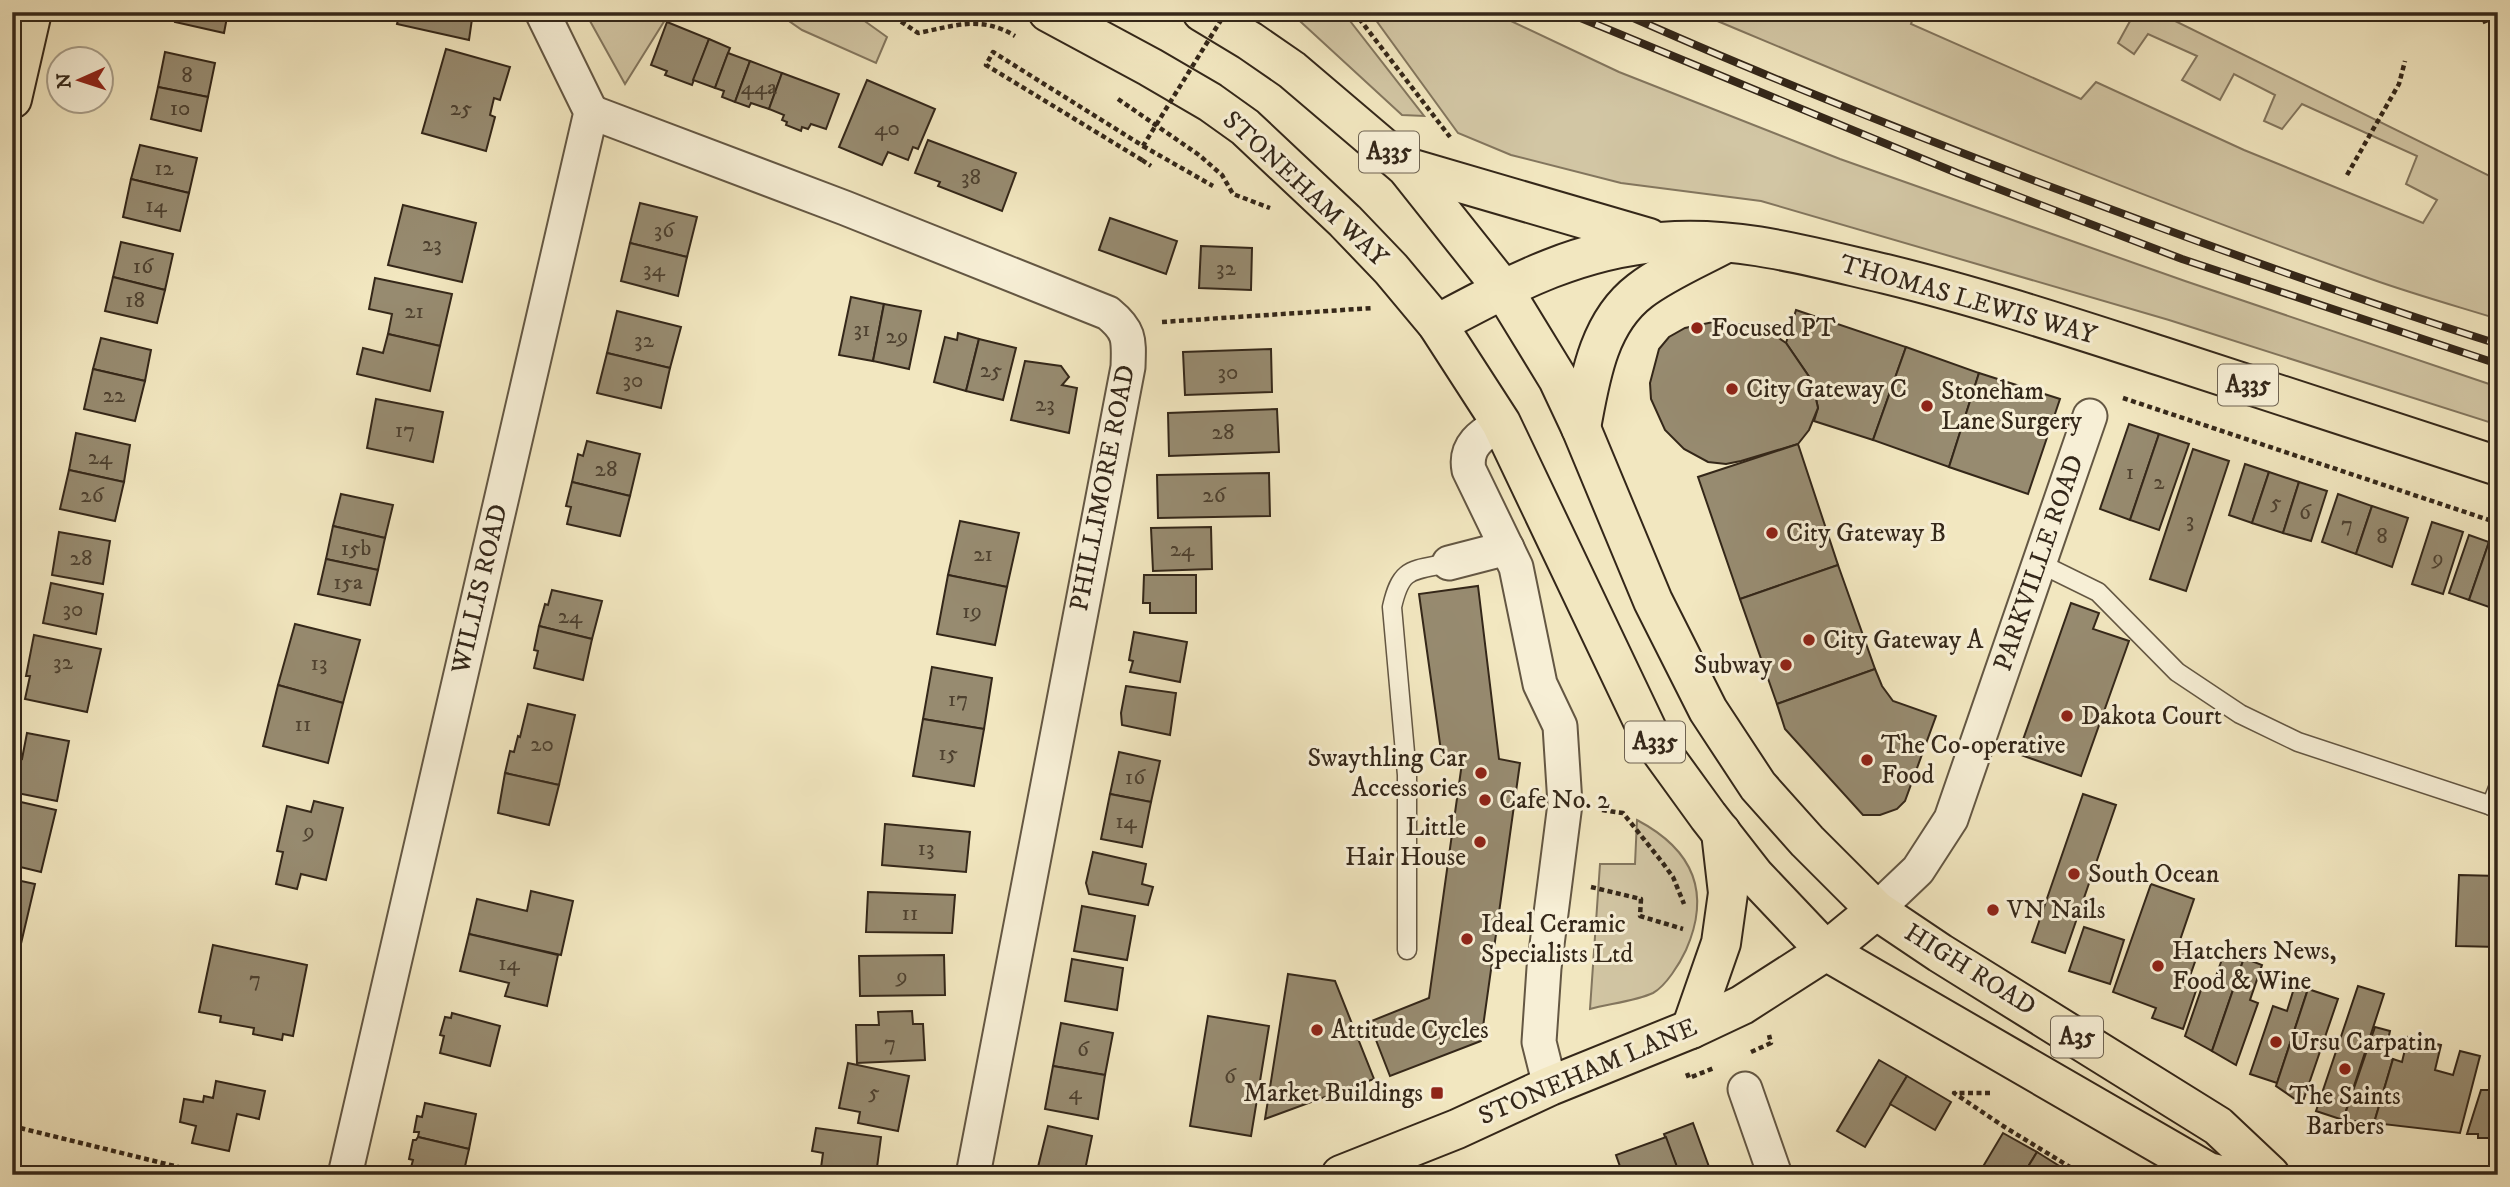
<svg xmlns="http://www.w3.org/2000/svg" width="2510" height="1187" font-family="'IM FELL DW Pica',serif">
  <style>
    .green { fill: #d2c6a4; stroke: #83765e; stroke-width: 2 }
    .building { fill: #978b70; stroke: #342719; stroke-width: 2 }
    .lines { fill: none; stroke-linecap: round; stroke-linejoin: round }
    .service-casing { stroke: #645743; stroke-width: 21 }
    .minor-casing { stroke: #645743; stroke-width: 37 }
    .primary-casing { stroke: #342719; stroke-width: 42 }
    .path { stroke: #342719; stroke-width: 4.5; stroke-dasharray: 5 3.5; stroke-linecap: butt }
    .service { stroke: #f7efd6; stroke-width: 18 }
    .minor { stroke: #f7efd6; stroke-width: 33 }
    .primary { stroke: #f2e7c0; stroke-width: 38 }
    .rail-casing { stroke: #342719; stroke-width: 8 }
    .rail { stroke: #f7efd6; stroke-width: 5; stroke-dasharray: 16; stroke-linecap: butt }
    .path-bridge { stroke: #342719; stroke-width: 4.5; stroke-dasharray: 5 3.5; stroke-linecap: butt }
    .poi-dot { fill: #8f2418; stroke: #f7efd6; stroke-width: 2.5 }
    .labels { text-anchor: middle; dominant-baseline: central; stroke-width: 6; stroke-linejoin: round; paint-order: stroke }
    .number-label { font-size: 23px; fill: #4d402f }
    .shield { fill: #f7efd6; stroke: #6e6352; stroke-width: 2 }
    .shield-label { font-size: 24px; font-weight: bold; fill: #342719 }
    .street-label { font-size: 26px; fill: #342719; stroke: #f7efd6 }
    .poi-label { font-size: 26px; fill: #342719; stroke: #f7efd6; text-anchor: start }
  </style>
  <rect width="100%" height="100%" fill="#f2e7c0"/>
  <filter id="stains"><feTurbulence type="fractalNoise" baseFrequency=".00286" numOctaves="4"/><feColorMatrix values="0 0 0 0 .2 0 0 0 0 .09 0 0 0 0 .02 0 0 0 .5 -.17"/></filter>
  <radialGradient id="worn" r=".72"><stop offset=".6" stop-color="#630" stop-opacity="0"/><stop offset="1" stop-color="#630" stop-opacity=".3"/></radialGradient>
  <g class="green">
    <path d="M585,12h85l-45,72z"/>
    <path d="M776,12h76l35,25 -11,26 -74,-33z"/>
    <path d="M1290,12h53l81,104 -22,-1z"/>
    <path d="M1370,12h122l127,60 221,87 345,122 313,106v38l-329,-105 -408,-119 -140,-18 -110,-28 -53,-22z"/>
    <path d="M1696,12h219l-4,12 170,75 15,-17 148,68 179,73 14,-23 -31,-16 11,-28 -115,-52 -20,25 -18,-8 11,-26 -41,-21 -14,26 -38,-20 15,-24 -49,-22 -14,20 -16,-11 17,-31h22l341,168v139c-42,-13 -85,-25 -127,-40 -228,-81 -452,-173 -675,-267z"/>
    <path d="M1637,820c55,29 75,71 49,130 -6,13 -20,36 -33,43 -17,8 -45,11 -63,16l10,-145h35z"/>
  </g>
  <g class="building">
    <path d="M177,12h51l-4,21 -49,-11z"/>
    <path d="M400,12h73l-4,28 -72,-16z"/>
    <path d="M2479,12h19v5l-14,6z"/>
    <path d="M667,22l42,17 -17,46 -27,-10 2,-4 -16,-6z"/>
    <path d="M709,39l21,9 -15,40 -22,-8z"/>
    <path d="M446,49l64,18 -10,33 -6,-2 -4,17 5,2 -9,34 -64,-18z"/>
    <path d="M165,52l50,11 -7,34 -50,-10z"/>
    <path d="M728,53l22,8 -15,41 -13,-5 2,-6 -9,-3z"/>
    <path d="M750,61l32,12 -13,36 -18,-6 -2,4 -14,-5z"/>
    <path d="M782,73l57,21 -13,35 -15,-5 -3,5 -6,-2 -1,4 -15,-6 1,-3 -5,-2 2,-5 -15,-6z"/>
    <path d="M867,80l68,29 -17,40 -5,-2 -5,13 -20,-8 -6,13 -43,-18z"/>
    <path d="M158,87l50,10 -7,34 -50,-12z"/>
    <path d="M928,140l88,33 -14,38 -64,-25 2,-4 -25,-9z"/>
    <path d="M140,145l57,13 -8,35 -58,-14z"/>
    <path d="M131,179l58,14 -9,38 -57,-14z"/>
    <path d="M640,203l57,14 -10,40 -57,-14z"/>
    <path d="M403,205l73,18 -14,59 -74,-17z"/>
    <path d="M1110,218l67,23 -11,33 -67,-24z"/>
    <path d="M121,242l52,12 -8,36 -52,-13z"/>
    <path d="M630,243l57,14 -9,39 -57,-15z"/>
    <path d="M1201,246l51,2 -1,42 -52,-2z"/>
    <path d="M113,277l52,13 -8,33 -52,-12z"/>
    <path d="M375,278l77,16 -12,52 -52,-12 4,-20 -23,-5z"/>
    <path d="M851,297l33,7 -11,57 -34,-6z"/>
    <path d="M884,304l37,7 -12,58 -36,-8z"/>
    <path d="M1796,310l110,37 -33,93 -59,-19 4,-13 -6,-27 -26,-38z"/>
    <path d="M617,311l64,16 -11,41 -63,-15z"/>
    <path d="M1718,321l37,6 18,7 13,9 26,38 6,27 -9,22 -11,14 -57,17 -15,3 -18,-2 -24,-13 -19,-19 -14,-31 -1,-16 9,-34 10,-12 16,-9z"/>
    <path d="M958,333l21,6 -13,52 -32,-9 11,-45 12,3z"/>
    <path d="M388,334l52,12 -10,45 -73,-17 6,-26 20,5z"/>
    <path d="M101,338l50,12 -6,31 -52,-12z"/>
    <path d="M979,339l37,9 -13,52 -37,-9z"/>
    <path d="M1906,347l73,26 -30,94 -76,-27z"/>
    <path d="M1271,349l1,43 -87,3 -2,-43z"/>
    <path d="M607,353l63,15 -9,40 -64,-15z"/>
    <path d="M1025,361l36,5 8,11 -7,8 15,3 -8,45 -58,-13z"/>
    <path d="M93,369l52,12 -10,40 -51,-12z"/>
    <path d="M1979,373l81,26 -32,95 -79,-27z"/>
    <path d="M376,399l67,13 -10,50 -66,-14z"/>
    <path d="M1277,409l2,43 -110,4 -1,-43z"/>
    <path d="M2129,424l30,10 -29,86 -30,-11z"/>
    <path d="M76,433l54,12 -6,37 -55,-12z"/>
    <path d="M2159,434l30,10 -30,86 -29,-10z"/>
    <path d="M587,441l53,13 -10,42 -58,-14 6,-28 5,2z"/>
    <path d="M1798,444l40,121 -98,34 -42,-122z"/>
    <path d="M2193,449l36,12 -43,130 -36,-12z"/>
    <path d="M2245,464l24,8 -17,51 -23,-8z"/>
    <path d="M69,470l55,12 -9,39 -55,-12z"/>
    <path d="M2269,472l30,10 -16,51 -31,-10z"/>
    <path d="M1269,473l1,43 -112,2 -1,-43z"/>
    <path d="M572,482l58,14 -10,40 -53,-12 4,-17 -5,-1z"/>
    <path d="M2299,482l28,9 -16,50 -28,-8z"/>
    <path d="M341,494l52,11 -8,33 -52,-12z"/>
    <path d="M2338,494l34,12 -16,48 -34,-12z"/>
    <path d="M2372,506l36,12 -16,49 -36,-13z"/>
    <path d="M960,521l59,12 -12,54 -59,-12z"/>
    <path d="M2432,522l31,10 -20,62 -31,-10z"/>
    <path d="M333,526l52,12 -7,32 -52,-11z"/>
    <path d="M1211,527l1,42 -59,2 -2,-43z"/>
    <path d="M59,532l51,9 -7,43 -51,-9z"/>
    <path d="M2469,535l20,7 -20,58 -20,-7z"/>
    <path d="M2489,542l9,4v34l-9,27 -20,-7z"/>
    <path d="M326,559l52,11 -8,35 -52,-11z"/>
    <path d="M1838,565l37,104 -98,35 -37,-105z"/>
    <path d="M948,575l59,12 -12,58 -58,-11z"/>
    <path d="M1144,575h52v38h-46v-10h-7z"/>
    <path d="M2498,580v22l-7,-3z"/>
    <path d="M51,583l52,11 -7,40 -53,-11z"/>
    <path d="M1478,586l21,173 21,4 -39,278 -91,35 -21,-54 60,-24 33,-235 -19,2 -24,-171z"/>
    <path d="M552,590l50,11 -10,38 -53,-13 6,-22 3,1z"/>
    <path d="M2071,603l28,10 -6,16 36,12 -48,135 -63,-22z"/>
    <path d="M295,624l65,16 -17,63 -65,-18z"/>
    <path d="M539,626l53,13 -9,41 -49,-12 4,-17 -4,-1z"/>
    <path d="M1134,632l53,10 -7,40 -50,-10 3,-11 -4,-1z"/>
    <path d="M34,635l67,14 -14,63 -62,-13 5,-23h-4z"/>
    <path d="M932,667l60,11 -8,51 -61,-10z"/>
    <path d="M1875,669l7,17 11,15 43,15 -31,85 -8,8 -17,6h-17l-78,-86 -8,-25z"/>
    <path d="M278,685l65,18 -15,60 -65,-17z"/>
    <path d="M1126,686l50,7 -6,42 -48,-10 -1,-12z"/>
    <path d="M528,704l47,11 -16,70 -54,-12 5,-22 4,1 4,-16 2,1z"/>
    <path d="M923,719l61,10 -10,57 -61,-10z"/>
    <path d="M27,733l42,8 -12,60 -45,-9v-35l10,2z"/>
    <path d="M1119,752l41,9 -9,41 -41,-8z"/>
    <path d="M505,773l54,12 -10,40 -51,-12z"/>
    <path d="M1110,794l41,8 -9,45 -41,-8z"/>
    <path d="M2083,794l33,11 -51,148 -33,-11z"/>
    <path d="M12,800l44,10 -15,62 -29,-7z"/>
    <path d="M314,801l29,7 -17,72 -25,-6 -4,15 -21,-5 7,-32 -6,-1 10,-45 24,6z"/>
    <path d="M885,824l85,8 -4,40 -84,-7z"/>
    <path d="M1093,852l53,12 -4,20 11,3 -5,18 -59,-11 -3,-11z"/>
    <path d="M2459,875l39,1v71l-42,-1z"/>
    <path d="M12,879l23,5 -15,64 -8,-1z"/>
    <path d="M2151,884l43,15 -17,50 20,7 -7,20 10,3 -17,50 -31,-11 4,-10 -43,-16z"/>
    <path d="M531,891l42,10 -12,54 -92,-21 8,-35 50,12z"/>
    <path d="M868,892l87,3 -3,38 -86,-1z"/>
    <path d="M1082,906l53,10 -8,44 -53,-9z"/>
    <path d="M2084,927l40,13 -14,44 -41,-13z"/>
    <path d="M469,934l89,21 -11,51 -42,-10 4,-13 -49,-12z"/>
    <path d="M213,945l94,20 -14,71 -10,-2 -1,6 -29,-6 1,-6 -34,-6 1,-6 -22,-4z"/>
    <path d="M2225,951l19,7 -32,93 -27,-15 18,-52 9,3z"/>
    <path d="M12,955l6,1 -6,31z"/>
    <path d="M944,955l1,40 -85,1 -1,-40z"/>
    <path d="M2244,958l18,7 -12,35 8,3 -22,62 -24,-14z"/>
    <path d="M1072,959l51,9 -6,42 -52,-9z"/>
    <path d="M1288,974l47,7 39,98 -109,40z"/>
    <path d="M2295,985l13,4 -31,94 -27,-9 23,-68 14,5z"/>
    <path d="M2358,986l26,8 -41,126 -27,-9z"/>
    <path d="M2308,989l30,10 -36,105 -26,-18z"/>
    <path d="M912,1011l1,13h10l2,36 -68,3 -1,-38h23l-1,-13z"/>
    <path d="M452,1013l48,13 -10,40 -50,-13 4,-17 -4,-1 5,-18 6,1z"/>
    <path d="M1208,1016l61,10 -18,110 -61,-10z"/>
    <path d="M1061,1023l52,10 -8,42 -52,-9z"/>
    <path d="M2375,1027l15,4 -6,26 9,2 -19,64 -31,-3z"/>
    <path d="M2408,1037l33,8 -6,25 18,5 7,-24 20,5 -20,77 -86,-10 19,-64 9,3z"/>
    <path d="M1879,1060l28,16 -42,71 -28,-16z"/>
    <path d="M848,1063l61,13 -11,55 -40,-8 2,-11 -21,-4z"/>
    <path d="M1053,1066l52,9 -7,44 -53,-10z"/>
    <path d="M1907,1076l44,26 -16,28 -45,-26z"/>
    <path d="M216,1081l49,10 -6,28 -22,-5 -8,37 -37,-8 4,-17 -16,-4 4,-23 19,3 1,-6 9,2z"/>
    <path d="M2481,1090h17v48h-20v-4h-11z"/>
    <path d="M425,1103l51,11 -7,35 -51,-12 1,-5h-5l3,-16 5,1z"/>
    <path d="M1693,1123l19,52h-32l-16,-41z"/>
    <path d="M1048,1126l44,10 -8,39 -46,-8z"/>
    <path d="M816,1128l65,9 -5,38h-56l3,-22 -11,-2z"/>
    <path d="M2003,1133l34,19 -14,23h-45z"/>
    <path d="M418,1137l51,12 -6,26h-54l4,-15 -4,-1 4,-19h3z"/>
    <path d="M1666,1137l11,30 -21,8h-33l-7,-20z"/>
    <path d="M2037,1152l32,20 -2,3h-44z"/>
  </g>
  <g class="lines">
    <defs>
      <g id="service">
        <path d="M2039,563l59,29 79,80 63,42 58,28 200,66"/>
        <path d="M2491,806l7,-18"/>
        <path d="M1407,950v-175l-15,-168c9,-40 19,-36 57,-44"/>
      </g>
      <g id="minor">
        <path d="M591,112l254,96 263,105c22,18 21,26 20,54l-155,808"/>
        <path d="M1501,423c-18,11 -37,22 -32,47l47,97 24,117 20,42 5,78 -21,164 -5,74 11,44"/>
        <path d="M1449,563l58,-15"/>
        <path d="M1876,910l42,-40 33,-51 139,-403"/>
        <path d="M1745,1089l30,86"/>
        <path d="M345,1175l246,-1063 -49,-100"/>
      </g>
      <g id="primary">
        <path d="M1048,12l102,55 60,35 35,25 100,94 46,48 46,55 64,99 149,313 58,80 46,59 72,76 382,221 12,3"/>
        <path d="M1202,12l48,29 42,29 114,97 97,122 55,90 23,49 72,173 55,109 50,76 49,55 69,69 64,43 278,173 52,49"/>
        <path d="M12,99l20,-87"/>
        <path d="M1406,167l243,71"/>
        <path d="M1437,324c76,-40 136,-74 224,-82 76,-7 151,15 225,32 94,23 185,53 278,83 111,36 222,73 334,109"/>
        <path d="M1581,428c9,-49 17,-105 59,-137 23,-18 60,-34 86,-48"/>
        <path d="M1691,1029l30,-86 7,-50 -7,-61"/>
        <path d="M1341,1175l116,-46 93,-43 141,-57 51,-24 84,-54 50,-41"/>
      </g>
    </defs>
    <use href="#service" class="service-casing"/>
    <use href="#minor" class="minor-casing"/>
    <use href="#primary" class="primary-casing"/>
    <g class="path">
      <path d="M887,12l31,21c36,-7 63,-18 97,3"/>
      <path d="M1354,12l96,125"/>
      <path d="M1118,99l81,56 23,20 11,19 37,14"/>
      <path d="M1143,146l70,40"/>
      <path d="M1142,160l9,6"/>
      <path d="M2347,175l52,-91 6,-23"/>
      <path d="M1162,322l211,-14"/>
      <path d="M2123,398l375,125"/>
      <path d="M1602,810l21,3 39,49 11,15 11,27"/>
      <path d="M1591,887l50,12 -1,17 43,13"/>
      <path d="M1751,1052l20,-9 -2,-8"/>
      <path d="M1687,1073l2,5 25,-10"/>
      <path d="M1990,1093h-36l49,33 80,49"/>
      <path d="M12,1126l199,49"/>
    </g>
    <use href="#service" class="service"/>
    <use href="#minor" class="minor"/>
    <use href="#primary" class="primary"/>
    <defs>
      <g id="rail">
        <path d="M1566,12l391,161 225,86 316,105"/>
        <path d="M1620,12c145,65 293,123 442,179 144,54 289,107 436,153"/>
      </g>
    </defs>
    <use href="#rail" class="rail-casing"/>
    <use href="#rail" class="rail"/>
    <path class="path-bridge" d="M1142,160l-156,-95 7,-13 150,94 83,-134"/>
  </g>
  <g class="poi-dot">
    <circle cx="1697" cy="328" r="7"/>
    <circle cx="1732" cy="389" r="7"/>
    <circle cx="1927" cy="406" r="7"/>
    <circle cx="1772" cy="533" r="7"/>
    <circle cx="1809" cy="640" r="7"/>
    <circle cx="1786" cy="665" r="7"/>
    <circle cx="2067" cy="716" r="7"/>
    <circle cx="1867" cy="760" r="7"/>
    <circle cx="1481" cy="773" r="7"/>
    <circle cx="1485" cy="800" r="7"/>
    <circle cx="1480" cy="842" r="7"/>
    <circle cx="2074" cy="874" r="7"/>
    <circle cx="1993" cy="910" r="7"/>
    <circle cx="1467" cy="939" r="7"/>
    <circle cx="2158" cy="966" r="7"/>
    <circle cx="1317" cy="1030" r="7"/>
    <circle cx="2276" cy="1042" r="7"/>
    <circle cx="2345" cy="1069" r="7"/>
    <rect x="1430" y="1086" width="14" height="14" rx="3.5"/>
  </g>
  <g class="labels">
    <g class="number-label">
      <text x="187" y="75">8</text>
      <text x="759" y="87">44a</text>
      <text x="180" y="108">10</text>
      <text x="461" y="108">25</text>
      <text x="887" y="128">40</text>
      <text x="164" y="168">12</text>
      <text x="971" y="177">38</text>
      <text x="156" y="205">14</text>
      <text x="664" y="230">36</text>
      <text x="432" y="244">23</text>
      <text x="143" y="266">16</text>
      <text x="1226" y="268">32</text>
      <text x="654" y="269">34</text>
      <text x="135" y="300">18</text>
      <text x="414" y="311">21</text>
      <text x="862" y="329">31</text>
      <text x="897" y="336">29</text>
      <text x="644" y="340">32</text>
      <text x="991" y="370">25</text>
      <text x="1228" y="372">30</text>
      <text x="633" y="380">30</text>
      <text x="114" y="395">22</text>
      <text x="1045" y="404">23</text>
      <text x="405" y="430">17</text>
      <text x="1223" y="432">28</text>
      <text x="100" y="457">24</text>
      <text x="606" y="469">28</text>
      <text x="2130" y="472">1</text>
      <text x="2159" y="482">2</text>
      <text x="92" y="495">26</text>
      <text x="1214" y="495">26</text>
      <text x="2276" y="502">5</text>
      <text x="2305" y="512">6</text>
      <text x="2190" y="520">3</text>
      <text x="2347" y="524">7</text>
      <text x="2382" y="536">8</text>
      <text x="356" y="548">15b</text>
      <text x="1182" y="549">24</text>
      <text x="983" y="554">21</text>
      <text x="81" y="558">28</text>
      <text x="2438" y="558">9</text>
      <text x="348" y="582">15a</text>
      <text x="73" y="609">30</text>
      <text x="972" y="611">19</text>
      <text x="570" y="616">24</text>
      <text x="63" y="662">32</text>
      <text x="319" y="663">13</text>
      <text x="958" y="699">17</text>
      <text x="303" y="724">11</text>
      <text x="542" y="744">20</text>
      <text x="948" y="753">15</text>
      <text x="1135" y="777">16</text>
      <text x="1126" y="821">14</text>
      <text x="309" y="831">9</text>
      <text x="926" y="848">13</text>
      <text x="910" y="913">11</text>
      <text x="509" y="963">14</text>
      <text x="902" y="976">9</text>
      <text x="255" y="979">7</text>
      <text x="890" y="1043">7</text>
      <text x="1083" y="1049">6</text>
      <text x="1230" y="1076">6</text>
      <text x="874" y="1092">5</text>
      <text x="1075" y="1092">4</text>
    </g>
    <g class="shield">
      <rect x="1359" y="131.5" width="60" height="41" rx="5"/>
      <rect x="2218" y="364.5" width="60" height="41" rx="5"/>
      <rect x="1625" y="721.5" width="60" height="41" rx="5"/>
      <rect x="2051" y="1016.5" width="52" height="41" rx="5"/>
    </g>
    <g class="shield-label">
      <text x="1389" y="152">A335</text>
      <text x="2248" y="385">A335</text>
      <text x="1655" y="742">A335</text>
      <text x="2077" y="1037">A35</text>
    </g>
    <g class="street-label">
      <text transform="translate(1305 189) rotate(43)">STONEHAM WAY</text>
      <text transform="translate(1968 300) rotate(16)">THOMAS LEWIS WAY</text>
      <text transform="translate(1103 488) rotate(-79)">PHILLIMORE ROAD</text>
      <text transform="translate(2039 563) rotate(-71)">PARKVILLE ROAD</text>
      <text transform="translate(480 589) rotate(-77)">WILLIS ROAD</text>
      <text transform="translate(1970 970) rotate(32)">HIGH ROAD</text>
      <text transform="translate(1588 1072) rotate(-23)">STONEHAM LANE</text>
    </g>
    <g class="poi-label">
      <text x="1711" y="328">Focused PT</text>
      <text x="1746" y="389">City Gateway C</text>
      <text x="1941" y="391">Stoneham<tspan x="1941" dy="30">Lane Surgery</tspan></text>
      <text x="1786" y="533">City Gateway B</text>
      <text x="1823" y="640">City Gateway A</text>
      <text x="1772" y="665" text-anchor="end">Subway</text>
      <text x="2081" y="716">Dakota Court</text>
      <text x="1881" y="745">The Co-operative<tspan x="1881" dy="30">Food</tspan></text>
      <text x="1467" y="758" text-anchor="end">Swaythling Car<tspan x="1467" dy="30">Accessories</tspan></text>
      <text x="1499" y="800">Cafe No. 2</text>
      <text x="1466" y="827" text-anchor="end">Little<tspan x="1466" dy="30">Hair House</tspan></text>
      <text x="2088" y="874">South Ocean</text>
      <text x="2007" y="910">VN Nails</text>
      <text x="1481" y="924">Ideal Ceramic<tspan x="1481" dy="30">Specialists Ltd</tspan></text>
      <text x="2172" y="951">Hatchers News,<tspan x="2172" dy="30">Food &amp; Wine</tspan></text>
      <text x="1331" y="1030">Attitude Cycles</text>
      <text x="2290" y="1042">Ursu Carpatin</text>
      <text x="1423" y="1093" text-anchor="end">Market Buildings</text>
      <text x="2345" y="1096" text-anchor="middle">The Saints<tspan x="2345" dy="30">Barbers</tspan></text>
    </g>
  </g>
  <rect width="2510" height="1187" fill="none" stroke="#f2e7c0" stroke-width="42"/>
  <rect x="14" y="14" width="2482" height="1159" fill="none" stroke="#342719" stroke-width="3.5"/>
  <rect x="21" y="21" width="2468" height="1145" fill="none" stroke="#342719" stroke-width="2"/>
  <g transform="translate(80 80) rotate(267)"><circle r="33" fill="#f7efd6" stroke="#a99f8a" stroke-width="2"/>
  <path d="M0-5L12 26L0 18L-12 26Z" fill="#8f2418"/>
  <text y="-10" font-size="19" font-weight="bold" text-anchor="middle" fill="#342719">N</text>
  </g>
  <rect width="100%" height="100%" filter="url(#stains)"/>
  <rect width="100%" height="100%" fill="url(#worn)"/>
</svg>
